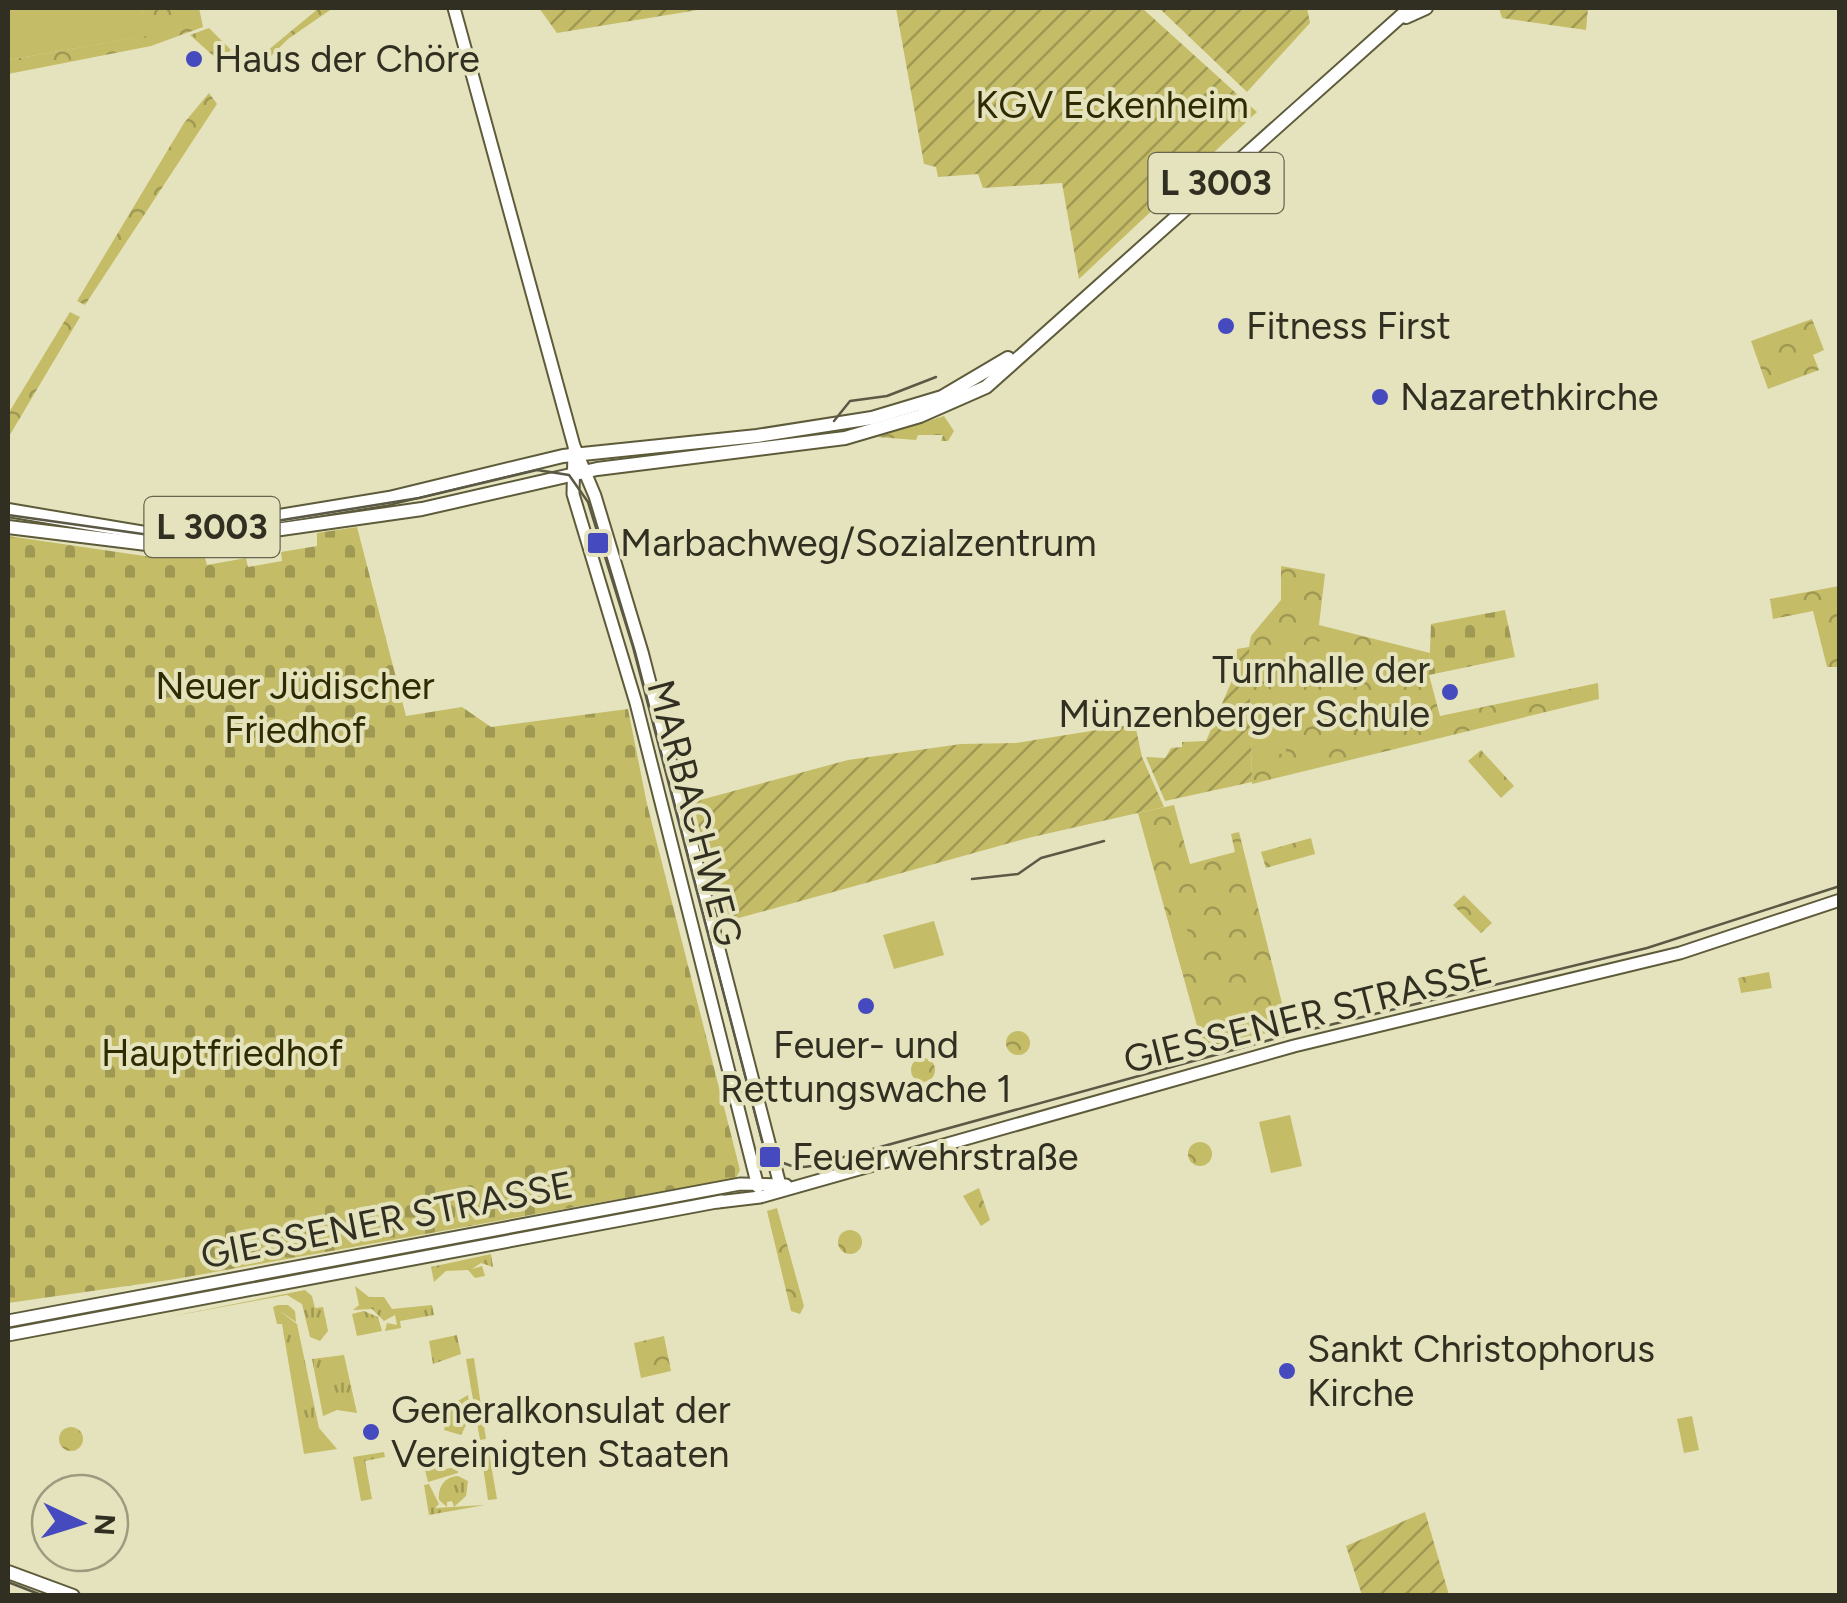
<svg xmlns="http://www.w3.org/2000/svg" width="1847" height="1603" font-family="Figtree,sans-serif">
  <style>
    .grass { fill: url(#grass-tufts) }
    .cemetery { fill: url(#cemetery-stones) }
    .park { fill: url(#park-crowns) }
    .garden { fill: url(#garden-furrows) }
    .pitch { fill: #c4bc66 }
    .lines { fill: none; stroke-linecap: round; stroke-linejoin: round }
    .secondary-casing { stroke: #5e5b3a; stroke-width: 15 }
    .primary-casing { stroke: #5e5b3a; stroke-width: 16 }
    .secondary { stroke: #fff; stroke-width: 11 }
    .primary { stroke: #fff; stroke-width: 12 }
    .tram { stroke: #5b5945; stroke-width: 2.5 }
    .poi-dot { fill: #454abf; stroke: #e5e3bd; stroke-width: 4 }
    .labels { text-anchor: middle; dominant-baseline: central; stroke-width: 8; stroke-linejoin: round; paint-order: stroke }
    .shield { fill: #e5e3bd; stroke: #676550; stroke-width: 2.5 }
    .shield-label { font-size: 35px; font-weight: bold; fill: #312f21 }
    .poi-label { font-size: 38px; fill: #312f21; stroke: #e5e3bd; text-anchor: start }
    .park-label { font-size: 38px; fill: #2f2b00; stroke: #e5e3bd }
    .street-label { font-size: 38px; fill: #312f21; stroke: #e5e3bd }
  </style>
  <defs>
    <pattern id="grass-tufts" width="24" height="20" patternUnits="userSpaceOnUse" patternTransform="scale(2.5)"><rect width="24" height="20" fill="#c4bc66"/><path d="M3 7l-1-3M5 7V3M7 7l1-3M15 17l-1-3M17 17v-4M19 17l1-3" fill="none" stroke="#a09954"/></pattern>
    <pattern id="cemetery-stones" width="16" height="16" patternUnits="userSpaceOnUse" patternTransform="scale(2.5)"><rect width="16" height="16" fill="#c4bc66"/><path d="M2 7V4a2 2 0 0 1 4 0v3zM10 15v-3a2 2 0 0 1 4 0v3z" fill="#a09954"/></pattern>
    <pattern id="park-crowns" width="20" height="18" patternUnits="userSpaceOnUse" patternTransform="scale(2.5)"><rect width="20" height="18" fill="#c4bc66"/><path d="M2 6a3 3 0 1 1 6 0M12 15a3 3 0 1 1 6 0" fill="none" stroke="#a09954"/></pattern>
    <pattern id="garden-furrows" width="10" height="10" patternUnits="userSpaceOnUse" patternTransform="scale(2.5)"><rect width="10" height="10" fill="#c4bc66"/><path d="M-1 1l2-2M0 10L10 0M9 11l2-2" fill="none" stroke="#a09954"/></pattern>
  </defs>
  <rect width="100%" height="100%" fill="#e5e3bd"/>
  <g class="grass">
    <path d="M491,1254l2,13 -12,-4 -9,6 10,-3 3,10 -10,2 -7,-8 -22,1 -12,11 -3,-15z"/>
    <path d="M355,1286l14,11h15l8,12 40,-4 2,10 -34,6 1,7 -16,3 2,-8 10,2 -2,-10 -11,6 -12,-12 -19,1 6,-5z"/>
    <path d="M305,1290l7,6 3,12 8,-1 5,24 -8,10 -10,-4 -8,-33 -15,-9 -119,22z"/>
    <path d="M278,1305h10l7,6 1,11 -19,-13 20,15 22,104 18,21 -33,5 -22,-130h-5l-4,-17z"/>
    <path d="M364,1311l14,6 4,14 -25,5 -5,-22z"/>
    <path d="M457,1335l4,19 -28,10 -4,-23z"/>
    <path d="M344,1355l13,58 -20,-3 -14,6 -11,-57z"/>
    <path d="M474,1358l12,81 -6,1 -14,-81z"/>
    <path d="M468,1395l3,20 -10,20 -17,-5 5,-24z"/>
    <path d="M384,1452l1,5 -20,4 7,38 -11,2 -8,-44z"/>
    <path d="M489,1453l8,46 -9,1 -6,-40z"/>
    <path d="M437,1464l2,6 18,-3 1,6 -30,9 -4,-16z"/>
    <path d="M458,1476l10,5 -2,15 -12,11 -2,-6 -5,1v5l-8,-7c-1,-13 5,-23 19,-24z"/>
    <path d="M429,1484l10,20 -4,4 50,-3 -56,10 -5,-30z"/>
  </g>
  <g class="cemetery">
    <path d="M357,527l49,189 56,-9 29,20 137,-18 19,95 93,366 -4,8 -560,101 -168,24v-767l150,22 45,-7 4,14 39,-7 2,9 34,-6 -1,-9 36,-6v-13z"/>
    <path d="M1505,610l10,47 -86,18 2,-51z"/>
  </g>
  <g class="park">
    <path d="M142,8h57l4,19 -52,19 -143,28v-14l137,-24z"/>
    <path d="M319,8h14l-45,31 -33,33 6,-16z"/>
    <path d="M209,28l22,22 -12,11 -29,-26z"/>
    <path d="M209,93l8,11 -132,201 -8,-4 107,-178z"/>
    <path d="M70,312l10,5 -72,121v-24z"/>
    <path d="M1812,319l12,31 -11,5 6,15 -51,19 -17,-48z"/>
    <path d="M944,416l10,15 -6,10h-7l2,-6h-25l-2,5 -39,-3z"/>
    <path d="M1281,566l44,8 -6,51 111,28 -1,22 11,41 158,-33 1,16 -347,85 -3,-137 2,-11 30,-36z"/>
    <path d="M1839,586v81h-12l-14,-56 -40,8 -3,-20z"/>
    <path d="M1481,750l33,36 -13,12 -33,-37z"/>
    <path d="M1174,805l16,59 45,-12 -4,-18 8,-2 49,195 -84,24 -66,-238z"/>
    <path d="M1311,838l4,16 -49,14 -5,-16z"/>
    <path d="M1464,895l28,28 -11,10 -28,-28z"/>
    <path d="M1769,972l3,16 -31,5 -3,-15z"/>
    <circle cx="1018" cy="1043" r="12"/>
    <circle cx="923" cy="1070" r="12"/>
    <circle cx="1200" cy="1154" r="12"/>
    <path d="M979,1188l11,32 -9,6 -18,-30z"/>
    <path d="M777,1208l27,98 -4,8 -9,-3 -24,-100z"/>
    <circle cx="850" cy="1242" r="12"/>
    <path d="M664,1336l7,35 -30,7 -7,-35z"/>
    <circle cx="71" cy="1439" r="12"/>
  </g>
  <g class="garden">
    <path d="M539,8h171l-153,25z"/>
    <path d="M896,8h246l115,104 -178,167 -17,-96 -79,5 -5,-14 -40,3 -2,-10 -12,-3z"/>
    <path d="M1159,8h148l3,15 -63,69z"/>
    <path d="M1499,8h89l-2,22 -84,-12z"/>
    <path d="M1249,647l3,135 -87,19 -19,-44 19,1 6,-10 11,-1v-5l24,-1 30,-70 1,-22z"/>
    <path d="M1135,724l7,33 22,50 -136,31 -307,85 -28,-121 155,-42 113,-16 55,-1z"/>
    <path d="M1425,1512l24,83h-87l-16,-49z"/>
  </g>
  <g class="pitch">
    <path d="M8,8h134l4,28 -138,24z"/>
    <path d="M1322,639l9,8 1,15 -8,14 -12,1 -5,-26z"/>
    <path d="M1263,689l22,1 1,64h-21z"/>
    <path d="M934,921l10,34 -50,14 -11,-34z"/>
    <path d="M1186,925l10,39 -15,3 -9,-32z"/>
    <path d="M1290,1115l12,51 -31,7 -12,-51z"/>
    <path d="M1692,1416l7,34 -15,3 -7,-34z"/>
  </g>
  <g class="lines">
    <defs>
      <g id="secondary">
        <path d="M454,8l120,438 21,50 47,156 139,537"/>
        <path d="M574,450l-1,44 63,209 122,484"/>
        <path d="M718,1202l42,-5 534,-151 386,-93 160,-53"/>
        <path d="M8,1321l732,-137 46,1"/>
        <path d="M8,1335l714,-134"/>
      </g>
      <g id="primary">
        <path d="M1406,17l20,-9"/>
        <path d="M8,510l143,24 36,-3 202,-33 174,-42 194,-20 115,-18 70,-21 66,-39"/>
        <path d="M8,527l155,19 259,-37 175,-40 248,-31 75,-22 66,-29 424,-379"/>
        <path d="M8,1572l65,24"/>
      </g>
    </defs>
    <use href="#secondary" class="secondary-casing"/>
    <use href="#primary" class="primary-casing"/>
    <use href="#secondary" class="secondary"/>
    <use href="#primary" class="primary"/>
    <g class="tram">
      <path d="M834,421l16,-20 37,-5 49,-19"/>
      <path d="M8,515l163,23 248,-40 118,-28 32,5 19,27 45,145 130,497c12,18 27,26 48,22l477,-131 359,-87 193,-62"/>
      <path d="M972,879l46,-5 23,-16 63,-17"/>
      <path d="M8,1582l36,14"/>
    </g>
  </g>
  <g class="poi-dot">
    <circle cx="194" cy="59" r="10"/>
    <circle cx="1226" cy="326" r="10"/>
    <circle cx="1380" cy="397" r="10"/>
    <rect x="586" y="531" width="24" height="24" rx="5"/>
    <circle cx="1450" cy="692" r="10"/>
    <circle cx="866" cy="1006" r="10"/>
    <rect x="758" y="1145" width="24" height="24" rx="5"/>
    <circle cx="1287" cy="1371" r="10"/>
    <circle cx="371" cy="1432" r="10"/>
  </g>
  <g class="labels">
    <g class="shield">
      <rect x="1148.5" y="153" width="135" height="60" rx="8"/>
      <rect x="144.5" y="497" width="135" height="60" rx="8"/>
    </g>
    <g class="shield-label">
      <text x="1216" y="183">L 3003</text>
      <text x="212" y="527">L 3003</text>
    </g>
    <g class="poi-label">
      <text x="214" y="59">Haus der Chöre</text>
      <text x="1246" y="326">Fitness First</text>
      <text x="1400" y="397">Nazarethkirche</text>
      <text x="620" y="543">Marbachweg/Sozialzentrum</text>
      <text x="1430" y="670" text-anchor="end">Turnhalle der<tspan x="1430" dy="44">Münzenberger Schule</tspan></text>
      <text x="866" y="1045" text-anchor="middle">Feuer- und<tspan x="866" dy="44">Rettungswache 1</tspan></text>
      <text x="792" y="1157">Feuerwehrstraße</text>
      <text x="1307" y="1349">Sankt Christophorus<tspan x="1307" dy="44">Kirche</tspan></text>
      <text x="391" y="1410">Generalkonsulat der<tspan x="391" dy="44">Vereinigten Staaten</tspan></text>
    </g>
    <g class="park-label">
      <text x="1112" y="105">KGV Eckenheim</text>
      <text x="295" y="686">Neuer Jüdischer<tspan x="295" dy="44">Friedhof</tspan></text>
      <text x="222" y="1053">Hauptfriedhof</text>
    </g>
    <g class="street-label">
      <text transform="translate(695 813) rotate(75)">MARBACHWEG</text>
      <text transform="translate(1308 1015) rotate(-14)">GIESSENER STRASSE</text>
      <text transform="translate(387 1220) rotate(-11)">GIESSENER STRASSE</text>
    </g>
  </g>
  <rect width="1847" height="1603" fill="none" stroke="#312f21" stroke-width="20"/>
  <g transform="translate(80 1523) rotate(94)"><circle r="48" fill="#e5e3bd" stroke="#9d9b7f" stroke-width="2.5"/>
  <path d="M0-8L18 38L0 25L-18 38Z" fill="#454abf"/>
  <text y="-15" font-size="28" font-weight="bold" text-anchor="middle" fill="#312f21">N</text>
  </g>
</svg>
